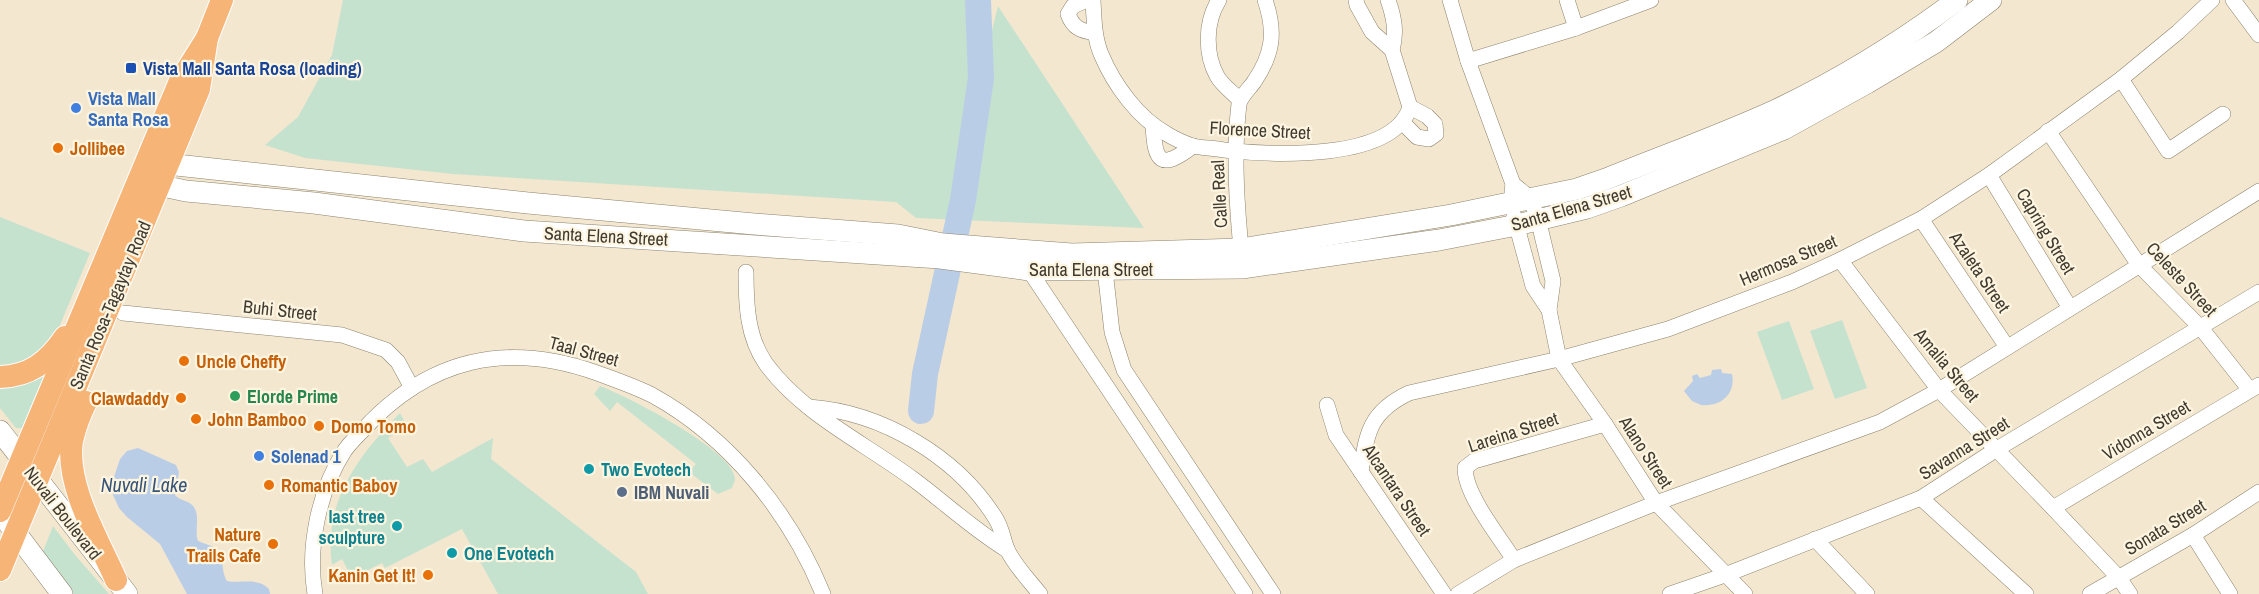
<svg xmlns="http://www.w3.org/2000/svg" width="2259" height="594" font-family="'Archivo Narrow',sans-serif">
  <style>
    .green { fill: #c5e2cf }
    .water { fill: #bacde6 }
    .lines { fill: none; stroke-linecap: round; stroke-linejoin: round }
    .river { stroke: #bacde6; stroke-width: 26 }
    .street-casing { stroke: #8d836d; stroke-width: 16 }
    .secondary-casing { stroke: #8d836d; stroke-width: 22 }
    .primary-casing { stroke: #fff; stroke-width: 24 }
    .street { stroke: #fff; stroke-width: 15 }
    .secondary { stroke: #fff; stroke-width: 21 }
    .primary { stroke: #f7b477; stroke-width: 22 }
    .transit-dot { fill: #1a4fb4; stroke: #fef5e1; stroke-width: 2 }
    .shop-dot { fill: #3f7fe0; stroke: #fef5e1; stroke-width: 2 }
    .food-dot { fill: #e8710a; stroke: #fef5e1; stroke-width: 2 }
    .leisure-dot { fill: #2e9e5b; stroke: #fef5e1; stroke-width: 2 }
    .culture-dot { fill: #0f9aa8; stroke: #fef5e1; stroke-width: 2 }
    .service-dot { fill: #5c6f8a; stroke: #fef5e1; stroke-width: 2 }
    .labels { text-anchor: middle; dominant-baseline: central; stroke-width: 4.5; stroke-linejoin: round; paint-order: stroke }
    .transit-label { font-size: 18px; font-weight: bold; fill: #164399; stroke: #fef5e1; text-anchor: start }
    .shop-label { font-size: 18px; font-weight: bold; fill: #366cbe; stroke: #fef5e1; text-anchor: start }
    .street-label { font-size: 18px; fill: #403b31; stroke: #fef5e1 }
    .food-label { font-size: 18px; font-weight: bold; fill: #c56008; stroke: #fef5e1; text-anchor: start }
    .leisure-label { font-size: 18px; font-weight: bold; fill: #27864d; stroke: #fef5e1; text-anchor: start }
    .culture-label { font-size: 18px; font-weight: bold; fill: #0d838f; stroke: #fef5e1; text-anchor: start }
    .service-label { font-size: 18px; font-weight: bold; fill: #4e5e75; stroke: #fef5e1; text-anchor: start }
    .water-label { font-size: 20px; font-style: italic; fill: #375479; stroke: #fef5e1 }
  </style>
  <rect width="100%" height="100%" fill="#f3e7cf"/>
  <g class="green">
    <path d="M343,0h635l3,75 17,-69 146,222 -228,-10 -20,-16 -443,-28 -148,-16 -40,-13 33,-28 34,-62z"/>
    <path d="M0,217l90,36 -35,84 -10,16 -45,18z"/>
    <path d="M1842,320l25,68 -32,11 -25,-68z"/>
    <path d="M1789,321l25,68 -32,11 -25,-68z"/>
    <path d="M52,365l-28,63h-8l-16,-20v-25z"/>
    <path d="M600,386c25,9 135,65 135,93 0,2 -3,8 -3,9l-14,6 -29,-22 7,-8 -79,-62 -7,9 -16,-17z"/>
    <path d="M400,413l7,13 -19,12 19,29 16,-8 9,13 61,-34 -2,21 145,113 12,22h-150l-36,-65 -77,39 -3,-5 -30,15 -10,-19 -10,6c-9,-63 26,-109 68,-152z"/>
    <path d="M53,526l22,29 34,39h-36l-31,-40z"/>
  </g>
  <g class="water">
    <path d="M1721,369l1,4 10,1c4,20 -11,33 -31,31l-9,-4 -8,-10 9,-10 -1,-5 5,-2 3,4 11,-3 1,-5z"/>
    <path d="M138,448l38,17 3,7 -4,23c5,6 13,5 18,11 8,9 1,24 5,35 6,3 14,4 18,8 8,6 5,23 11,32 15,3 31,-4 42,8l1,5h-83l-27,-50 -33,-27 -8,-9 -6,-13 -1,-12 8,-24 7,-8z"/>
  </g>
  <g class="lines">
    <path class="river" d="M921,411l4,-37 38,-174 18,-122 -3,-78"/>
    <defs>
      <g id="street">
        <path d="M1087,0l-14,6 -5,8c5,14 13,17 27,19"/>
        <path d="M1093,0c1,18 1,37 8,54 13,31 37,64 66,80 8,5 17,9 26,12 9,2 21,2 31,4 46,5 169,12 186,-43l-18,-57 -20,-18 -15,-27 -1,-5"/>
        <path d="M1219,0c-14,22 -14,54 -2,76 5,9 16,17 23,24"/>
        <path d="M1388,0c6,17 9,32 4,50"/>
        <path d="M1450,0l18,61 45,123 -1,8"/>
        <path d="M1567,0l9,28"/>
        <path d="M2233,0l26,35"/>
        <path d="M1468,61l108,-33 75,-28"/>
        <path d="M2121,79l47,72 55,-37"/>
        <path d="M1402,122l15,15 12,2 7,-5 -1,-10 -8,-8 -17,-9"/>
        <path d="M1153,125c2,37 7,46 40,21"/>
        <path d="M2048,131l91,134 62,63 49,62"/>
        <path d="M1989,175l81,133"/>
        <path d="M1513,184l17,14 8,21 15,62 -4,29 10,49 46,65 51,79 89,91"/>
        <path d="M1514,216l19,70 16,24"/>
        <path d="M1921,219l86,128"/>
        <path d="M1242,259c-5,-50 -9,-104 -3,-155 2,-8 10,-15 15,-22 19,-28 22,-50 11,-82"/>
        <path d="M1840,260l99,130 114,118 66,70 11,16"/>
        <path d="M1029,270l216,324"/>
        <path d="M1105,270l7,62 12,38 149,224"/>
        <path d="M746,272c0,32 1,65 20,92 38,51 97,78 147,115 31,23 61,51 94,71"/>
        <path d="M123,313l219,22 44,15 12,12 14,26"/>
        <path d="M1327,405l9,30 108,159"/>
        <path d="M809,407c73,5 149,50 187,112 6,10 7,20 11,30 7,16 22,31 33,45"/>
        <path d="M1361,472c5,-40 10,-61 48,-79l150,-34 109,-30 124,-47 48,-22 81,-41 68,-44 132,-96 57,-47 34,-32"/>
        <path d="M1921,498l105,96"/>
        <path d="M2053,508l206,-123"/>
        <path d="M2193,535l37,59"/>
        <path d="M1815,539l52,55"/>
        <path d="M1514,560c-15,-24 -49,-65 -49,-92l9,-7 131,-37"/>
        <path d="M315,594c-8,-47 4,-104 30,-144 5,-7 12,-14 18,-20 66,-72 144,-89 234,-57 19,7 37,13 55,22 78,43 138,118 171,199"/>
        <path d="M1458,594l56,-34 142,-57 224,-81 59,-32 320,-199"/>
        <path d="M1670,594l55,-19 196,-77 76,-49 262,-157"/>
        <path d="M2090,594l103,-59 66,-43"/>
      </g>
      <g id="secondary">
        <path d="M167,164l361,39 226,21 144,11 45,9 129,10 169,-5 210,-34 126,-26 29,-10c57,-23 115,-44 170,-69 63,-30 125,-68 181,-110"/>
        <path d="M144,182l42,9 128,12 210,28 416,27 89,12 213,-2 197,-28 78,-15 70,-17 34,-12 163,-67 83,-46 69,-41 55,-42"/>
        <path d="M0,431l127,163"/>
        <path d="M0,512l62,82"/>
      </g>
      <g id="primary">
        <path d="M0,377c30,-1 48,-15 65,-40"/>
        <path d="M86,402c-6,12 -11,25 -14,39 -7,44 27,100 44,139"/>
        <path d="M0,511l180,-430 27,-43 15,-38"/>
        <path d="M0,570l199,-481 8,-51"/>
      </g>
    </defs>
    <use href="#street" class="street-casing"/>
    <use href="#secondary" class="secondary-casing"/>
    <use href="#primary" class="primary-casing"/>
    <use href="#street" class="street"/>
    <use href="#secondary" class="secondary"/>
    <use href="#primary" class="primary"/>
  </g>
  <rect class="transit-dot" x="125" y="62" width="12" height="12" rx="3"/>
  <g class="shop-dot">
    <circle cx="76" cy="108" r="6"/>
    <circle cx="259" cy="456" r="6"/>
  </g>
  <g class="food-dot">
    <circle cx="58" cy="148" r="6"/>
    <circle cx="184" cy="361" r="6"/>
    <circle cx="181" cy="398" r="6"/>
    <circle cx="196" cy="419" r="6"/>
    <circle cx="319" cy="426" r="6"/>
    <circle cx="269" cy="485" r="6"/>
    <circle cx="273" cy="544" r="6"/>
    <circle cx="428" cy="575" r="6"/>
  </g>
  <circle class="leisure-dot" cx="235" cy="396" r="6"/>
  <g class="culture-dot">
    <circle cx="589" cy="469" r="6"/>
    <circle cx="397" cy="526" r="6"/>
    <circle cx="452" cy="553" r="6"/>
  </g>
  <circle class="service-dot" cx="622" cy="492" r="6"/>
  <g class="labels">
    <g class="transit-label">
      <text x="143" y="68">Vista Mall Santa Rosa (loading)</text>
    </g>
    <g class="shop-label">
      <text x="88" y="98">Vista Mall<tspan x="88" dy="21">Santa Rosa</tspan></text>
      <text x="271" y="456">Solenad 1</text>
    </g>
    <g class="street-label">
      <text transform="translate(1260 130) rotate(3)">Florence Street</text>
      <text transform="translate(1219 194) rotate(-93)">Calle Real</text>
      <text transform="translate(1571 208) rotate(-16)">Santa Elena Street</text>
      <text transform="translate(2046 231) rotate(59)">Capring Street</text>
      <text transform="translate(606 236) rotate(3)">Santa Elena Street</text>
      <text transform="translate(1788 260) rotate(-23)">Hermosa Street</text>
      <text x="1091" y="269">Santa Elena Street</text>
      <text transform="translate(1980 272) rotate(56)">Azaleta Street</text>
      <text transform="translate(2182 279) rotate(47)">Celeste Street</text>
      <text transform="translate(110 305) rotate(-67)">Santa Rosa-Tagaytay Road</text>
      <text transform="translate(280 310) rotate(6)">Buhi Street</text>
      <text transform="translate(584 351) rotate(15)">Taal Street</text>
      <text transform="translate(1947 365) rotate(50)">Amalia Street</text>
      <text transform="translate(2146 430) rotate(-31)">Vidonna Street</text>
      <text transform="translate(1513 432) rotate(-18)">Lareina Street</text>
      <text transform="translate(1964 448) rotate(-32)">Savanna Street</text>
      <text transform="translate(1646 452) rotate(57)">Alano Street</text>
      <text transform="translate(1397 490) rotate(56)">Alcantara Street</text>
      <text transform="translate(63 513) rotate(52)">Nuvali Boulevard</text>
      <text transform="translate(2165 527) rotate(-31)">Sonata Street</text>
    </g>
    <g class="food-label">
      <text x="70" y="148">Jollibee</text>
      <text x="196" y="361">Uncle Cheffy</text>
      <text x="169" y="398" text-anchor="end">Clawdaddy</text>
      <text x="208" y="419">John Bamboo</text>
      <text x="331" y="426">Domo Tomo</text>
      <text x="281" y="485">Romantic Baboy</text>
      <text x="261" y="534" text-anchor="end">Nature<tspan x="261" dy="21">Trails Cafe</tspan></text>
      <text x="416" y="575" text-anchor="end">Kanin Get It!</text>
    </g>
    <g class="leisure-label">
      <text x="247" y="396">Elorde Prime</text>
    </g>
    <g class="culture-label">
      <text x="601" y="469">Two Evotech</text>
      <text x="385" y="516" text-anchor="end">last tree<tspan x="385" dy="21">sculpture</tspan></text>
      <text x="464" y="553">One Evotech</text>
    </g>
    <g class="service-label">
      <text x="634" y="492">IBM Nuvali</text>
    </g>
    <g class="water-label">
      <text x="144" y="484">Nuvali Lake</text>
    </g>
  </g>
</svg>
